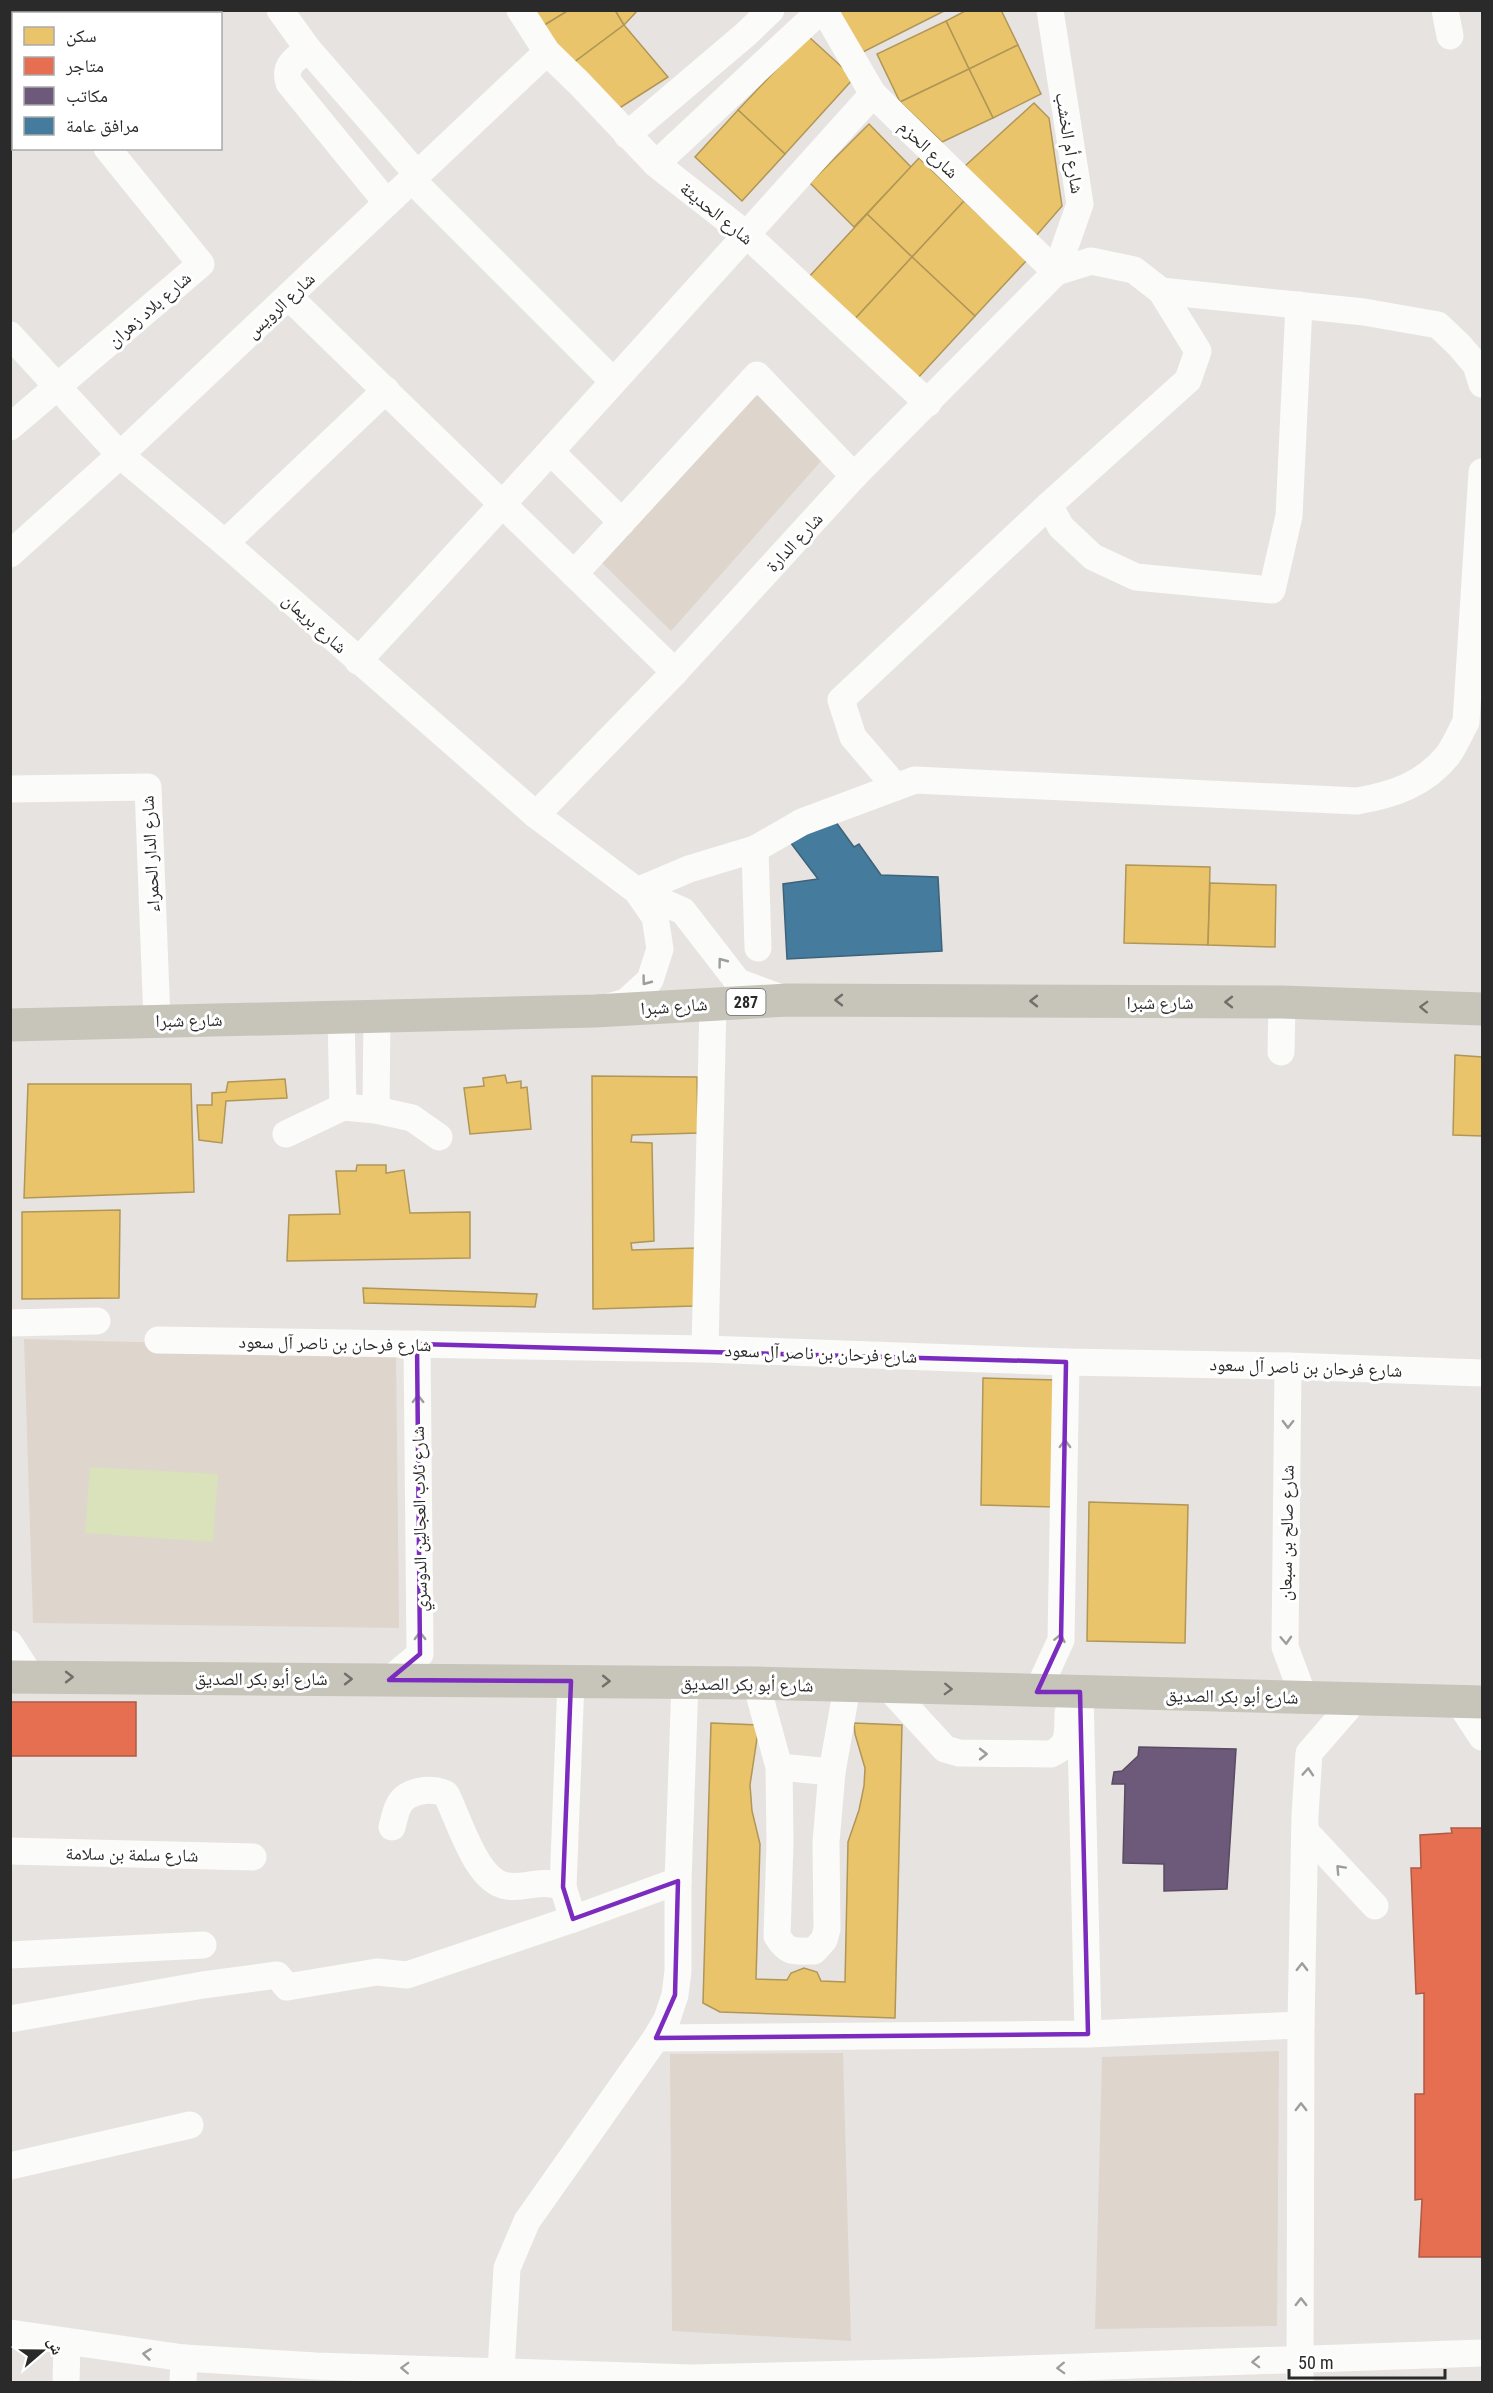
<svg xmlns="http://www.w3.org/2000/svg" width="1493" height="2393" font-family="'Roboto Condensed','Noto Naskh Arabic',sans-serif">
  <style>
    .education { fill: #ded5cd }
    .pitch { fill: #d9e2bb }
    .homes { fill: #e9c46a; stroke: #b09657; stroke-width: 1.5 }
    .shops { fill: #e76f51; stroke: #ae5a45; stroke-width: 1.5 }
    .offices { fill: #6d597a; stroke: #594b62; stroke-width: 1.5 }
    .public { fill: #457b9d; stroke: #3d637a; stroke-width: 1.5 }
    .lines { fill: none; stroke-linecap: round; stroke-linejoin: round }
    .minor { stroke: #fbfbfa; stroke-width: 27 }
    .major { stroke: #c7c4ba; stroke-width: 33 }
    .oneway { stroke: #9d9d9c }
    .oneway2 { stroke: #716f6b }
    .marked { fill: none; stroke: #7b2cbf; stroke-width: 4.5; stroke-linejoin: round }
    .labels { text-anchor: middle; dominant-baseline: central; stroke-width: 6; stroke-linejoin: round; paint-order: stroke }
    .shield { fill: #fff; stroke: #6a6a6a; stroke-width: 1.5 }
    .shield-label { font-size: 16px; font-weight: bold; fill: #2a2a2a }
    .street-label { font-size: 18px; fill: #2a2a2a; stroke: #fff }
  </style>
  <rect width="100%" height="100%" fill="#e7e3e0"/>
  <g class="education">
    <path d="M753,395l7,2 62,63 -151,171 -73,-72z"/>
    <path d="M24,1339l372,10 3,279 -366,-5z"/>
    <path d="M1279,2051l-2,275 -182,3 7,-272z"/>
    <path d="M843,2053l8,288 -179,-10 -2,-277z"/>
  </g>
  <path class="pitch" d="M90,1467l128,7 -5,68 -128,-9z"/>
  <g class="homes">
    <path d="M527,10h42l-31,19z"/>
    <path d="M569,10h46l9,15 -51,38 -35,-34z"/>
    <path d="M615,10h23l-14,15z"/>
    <path d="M837,10h109l-87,44z"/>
    <path d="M967,10h34l17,35 -49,24 -23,-48z"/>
    <path d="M946,21l23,48 -69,33 -23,-48z"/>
    <path d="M624,25l44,52 -50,32 -45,-46z"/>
    <path d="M808,36l46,42 -69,76 -47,-44z"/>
    <path d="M1018,45l23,49 -48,24 -24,-49z"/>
    <path d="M969,69l24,49 -51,24 -42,-40z"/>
    <path d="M1034,103l15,15 13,88 -26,30 -71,-70z"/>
    <path d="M738,110l47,44 -43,47 -47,-44z"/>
    <path d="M869,124l42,43 -57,60 -44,-44z"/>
    <path d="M919,158l45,43 -52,56 -45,-43z"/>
    <path d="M964,201l63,59 -52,56 -63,-59z"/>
    <path d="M867,214l45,43 -59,64 -46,-42z"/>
    <path d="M912,257l63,59 -59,64 -63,-59z"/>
    <path d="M1126,865l84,2 -2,78 -84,-2z"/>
    <path d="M1210,883l66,2 -1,62 -67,-2z"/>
    <path d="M1455,1055l27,2v79l-29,-1z"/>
    <path d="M505,1075l2,8 14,-2v7l6,-1 4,42 -61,5 -6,-46 20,-2 -1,-8z"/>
    <path d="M592,1076l105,1 1,56 -66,2 -1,7 21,1 2,98 -23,2 1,7 63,-2 -1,58 -101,3z"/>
    <path d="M285,1079l2,19 -61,3 -4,42 -23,-3 -2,-35h15v-12l14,-1 2,-10z"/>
    <path d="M28,1084h163l3,108 -170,6z"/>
    <path d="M357,1165h29v8l18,-3 6,43 60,-1v46l-183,3 2,-46 51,-1 -4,-43h20z"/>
    <path d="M120,1210l-1,88 -97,1v-87z"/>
    <path d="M363,1288l174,6 -2,13 -171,-4z"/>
    <path d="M983,1378l75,2 -2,127 -75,-2z"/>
    <path d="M1089,1502l99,3 -3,138 -98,-2z"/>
    <path d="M711,1723l48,2 -9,60 2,26 8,33 -4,135 31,1 4,-7 13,-5 13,4 4,9 24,1 3,-140 11,-32 5,-24 1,-18 -10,-34 -1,-11 48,2 -7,293 -175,-6 -17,-9z"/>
  </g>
  <g class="shops">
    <rect x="10" y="1702" width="126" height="54"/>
    <path d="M1451,1828h31v429h-63l3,-58 -7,1v-106h9v-101l-8,1 -5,-126h10l-1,-33 32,-2z"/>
  </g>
  <path class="offices" d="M1139,1747l97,2 -9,140 -63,2v-27l-41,-1 2,-79h-13l2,-12 8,-1 16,-15z"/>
  <path class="public" d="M830,814l24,33 5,-3 22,31 57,2 4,74 -155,8 -4,-75 35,-5 -28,-37z"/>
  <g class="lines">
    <g class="minor">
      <path d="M280,10l28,39 109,125"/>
      <path d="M520,10l27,42 33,32 76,80 91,71 181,168"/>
      <path d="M824,10l49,84 183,178"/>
      <path d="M1445,10l5,26"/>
      <path d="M10,29l4,4"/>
      <path d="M308,49c-13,11 -25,16 -19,34l98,120"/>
      <path d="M627,135l119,-101 25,-24"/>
      <path d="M656,164l165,-154"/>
      <path d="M411,179l202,202"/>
      <path d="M1056,272l35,-11 43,9 27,21 37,60 -10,29 -139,125 -208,195 12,37 43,50 19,-7 442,21c35,-6 67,-16 91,-46 7,-10 12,-22 18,-33l16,-250"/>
      <path d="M1161,291l203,21 74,13 21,20 17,20 6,19"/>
      <path d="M289,297l386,375"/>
      <path d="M10,335l110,120 105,88 311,272 101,76 46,20 55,71 43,16"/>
      <path d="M10,427l191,-163 -94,-116"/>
      <path d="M551,452l71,70"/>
      <path d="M1049,505l12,22 32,30 43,20 136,13 17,-74 10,-211"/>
      <path d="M225,543l161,-153"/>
      <path d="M10,554l110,-99 427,-403"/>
      <path d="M574,574l183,-199 97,101"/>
      <path d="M358,661c174,-187 344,-377 515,-567"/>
      <path d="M10,789l138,-2 9,234"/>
      <path d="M536,815l139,-143 179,-196 202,-204 24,-68 -30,-194"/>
      <path d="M755,849l3,99"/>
      <path d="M637,891l52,-22 66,-20 47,-27 94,-35"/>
      <path d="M605,1008l21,-6 24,-22 10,-31 -5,-32 -18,-26"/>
      <path d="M341,1016l2,91"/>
      <path d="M1281,1052l1,-50"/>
      <path d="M376,1110l1,-95"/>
      <path d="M286,1134l57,-27 33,3 36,8 27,19"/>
      <path d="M10,1323l87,-2"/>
      <path d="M158,1340l547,9 361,13 222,4 194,7"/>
      <path d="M705,1349l8,-346"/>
      <path d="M1288,1366l-3,281 19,51"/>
      <path d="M10,1644l21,33"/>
      <path d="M389,1680l31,-26 -3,-310"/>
      <path d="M756,1683l23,84 1,75 -3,94c11,18 17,15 37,15l10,-11 3,-11 -1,-87 6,-70 15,-85"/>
      <path d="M889,1688l56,61 14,4 92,1c20,-9 16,-22 17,-41"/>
      <path d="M1037,1692l24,-52 5,-278"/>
      <path d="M1080,1692l8,342"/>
      <path d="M1459,1702l23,35"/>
      <path d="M779,1767l53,5"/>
      <path d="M392,1827c2,-6 3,-14 6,-20 7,-17 33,-20 48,-13 13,25 30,88 61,92 20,3 33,-8 56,1l10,32"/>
      <path d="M1305,1831l70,75"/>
      <path d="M10,1851l243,6"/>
      <path d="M563,1887l8,-206"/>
      <path d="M10,1955l193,-10"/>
      <path d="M10,2019l193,-34 74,-10 10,12 90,-15 30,3 166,-56 105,-38"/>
      <path d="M656,2038l432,-4 213,-9"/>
      <path d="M10,2166l180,-41"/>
      <path d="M10,2333l174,25 132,8 376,12 246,-6 544,-19"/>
      <path d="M501,2371l6,-103 20,-47 129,-183 11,-19 8,-24 3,-24v-90l7,-199"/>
      <path d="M66,2382l1,-39"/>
      <path d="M183,2382l1,-24"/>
      <path d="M1300,2382l1,-357 4,-210 4,-62 47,-54"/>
    </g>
    <g class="major">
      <path d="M10,1025l585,-14 193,-11 494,2 200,7"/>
      <path d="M10,1677l746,6 726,19"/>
    </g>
  </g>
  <defs><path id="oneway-chevron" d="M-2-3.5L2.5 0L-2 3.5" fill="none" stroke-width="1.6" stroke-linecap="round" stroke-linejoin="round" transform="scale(1.5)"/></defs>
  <g class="oneway">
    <use href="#oneway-chevron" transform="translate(722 962) rotate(-127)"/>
    <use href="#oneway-chevron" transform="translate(646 981) rotate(127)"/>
    <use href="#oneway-chevron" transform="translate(418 1399) rotate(-91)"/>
    <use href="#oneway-chevron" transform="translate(1288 1424) rotate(91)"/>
    <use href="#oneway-chevron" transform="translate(1065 1444) rotate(-89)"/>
    <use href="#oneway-chevron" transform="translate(420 1636) rotate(-91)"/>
    <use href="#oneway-chevron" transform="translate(1060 1638) rotate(-78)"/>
    <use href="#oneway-chevron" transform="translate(1286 1640) rotate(87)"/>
    <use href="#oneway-chevron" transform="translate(983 1754)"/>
    <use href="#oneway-chevron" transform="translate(1308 1772) rotate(-86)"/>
    <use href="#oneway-chevron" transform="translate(1340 1869) rotate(-133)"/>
    <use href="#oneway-chevron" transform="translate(1302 1967) rotate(-89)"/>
    <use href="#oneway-chevron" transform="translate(1301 2107) rotate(-90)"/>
    <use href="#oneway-chevron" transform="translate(1301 2302) rotate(-90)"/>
    <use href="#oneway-chevron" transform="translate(147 2354) rotate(-173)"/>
    <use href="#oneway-chevron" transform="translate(1256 2362) rotate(178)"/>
    <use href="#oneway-chevron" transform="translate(405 2368) rotate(-178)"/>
    <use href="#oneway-chevron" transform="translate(1061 2368) rotate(178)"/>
  </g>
  <g class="oneway2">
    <use href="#oneway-chevron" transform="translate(839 1000) rotate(-180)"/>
    <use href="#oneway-chevron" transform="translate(1034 1001) rotate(-180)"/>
    <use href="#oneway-chevron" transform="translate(1229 1002) rotate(-180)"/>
    <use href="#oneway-chevron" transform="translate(1424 1007) rotate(-178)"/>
    <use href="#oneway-chevron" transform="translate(69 1677)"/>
    <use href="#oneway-chevron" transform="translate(348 1679)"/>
    <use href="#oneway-chevron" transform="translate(606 1681) rotate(1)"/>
    <use href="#oneway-chevron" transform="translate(948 1689) rotate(2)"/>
  </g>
  <path class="marked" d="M417,1344l649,18 -5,278 -24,52h43l8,342 -432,4 19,-43 3,-114 -105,38 -10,-32 8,-206 -182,-1 31,-26z"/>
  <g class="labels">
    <rect class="shield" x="726.5" y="989" width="39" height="26" rx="4.5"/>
    <g class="shield-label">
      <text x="746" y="1002">287</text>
    </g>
    <g class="street-label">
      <text transform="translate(1070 143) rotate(81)">شارع أم الخشب</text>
      <text transform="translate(929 149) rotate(44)">شارع الحزم</text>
      <text transform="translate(717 213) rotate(39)">شارع الحديثة</text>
      <text transform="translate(280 305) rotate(-43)">شارع الرويس</text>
      <text transform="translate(149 309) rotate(-41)">شارع بلاد زهران</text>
      <text transform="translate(794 542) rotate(-47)">شارع الدارة</text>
      <text transform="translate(315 623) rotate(42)">شارع بريمان</text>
      <text transform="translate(150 854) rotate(-93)">شارع الدار الحمراء</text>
      <text x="1160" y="1002">شارع شبرا</text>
      <text transform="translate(674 1006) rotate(-4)">شارع شبرا</text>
      <text transform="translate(189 1020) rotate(-1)">شارع شبرا</text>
      <text transform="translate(335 1343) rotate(1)">شارع فرحان بن ناصر آل سعود</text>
      <text transform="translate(821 1353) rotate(2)">شارع فرحان بن ناصر آل سعود</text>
      <text transform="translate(1306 1367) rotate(2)">شارع فرحان بن ناصر آل سعود</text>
      <text transform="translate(419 1519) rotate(-91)">شارع ثلاب العجالين الدوسري</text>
      <text transform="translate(1286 1533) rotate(-89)">شارع صالح بن سبعان</text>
      <text x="261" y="1678">شارع أبو بكر الصديق</text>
      <text transform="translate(747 1684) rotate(1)">شارع أبو بكر الصديق</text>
      <text transform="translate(1232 1696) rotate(1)">شارع أبو بكر الصديق</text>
      <text transform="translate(132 1854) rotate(1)">شارع سلمة بن سلامة</text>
    </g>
  </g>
  <rect width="1493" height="2393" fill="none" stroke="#2a2a2a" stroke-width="24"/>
  <rect x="12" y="12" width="210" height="138" fill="#ffffff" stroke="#aaaaaa" stroke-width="1.5"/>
  <rect x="24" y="27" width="30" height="18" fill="#e9c46a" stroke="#aaaaaa" stroke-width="1.5"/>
  <text x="66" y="42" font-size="18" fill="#2a2a2a">سكن</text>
  <rect x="24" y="57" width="30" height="18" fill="#e76f51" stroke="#aaaaaa" stroke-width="1.5"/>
  <text x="66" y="72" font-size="18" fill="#2a2a2a">متاجر</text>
  <rect x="24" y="87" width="30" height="18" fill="#6d597a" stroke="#aaaaaa" stroke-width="1.5"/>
  <text x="66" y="102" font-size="18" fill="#2a2a2a">مكاتب</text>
  <rect x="24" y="117" width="30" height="18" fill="#457b9d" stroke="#aaaaaa" stroke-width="1.5"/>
  <text x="66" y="132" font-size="18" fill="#2a2a2a">مرافق عامة</text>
  <g transform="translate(42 2351) rotate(70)" stroke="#ffffff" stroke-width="4.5" paint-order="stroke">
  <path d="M0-4.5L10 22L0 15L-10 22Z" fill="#2a2a2a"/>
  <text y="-9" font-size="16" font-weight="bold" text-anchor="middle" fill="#2a2a2a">ش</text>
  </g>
  <path d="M1289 2369v9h156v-9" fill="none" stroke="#2a2a2a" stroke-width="3"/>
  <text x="1298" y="2369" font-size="18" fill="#2a2a2a" stroke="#ffffff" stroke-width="4.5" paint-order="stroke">50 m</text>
</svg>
